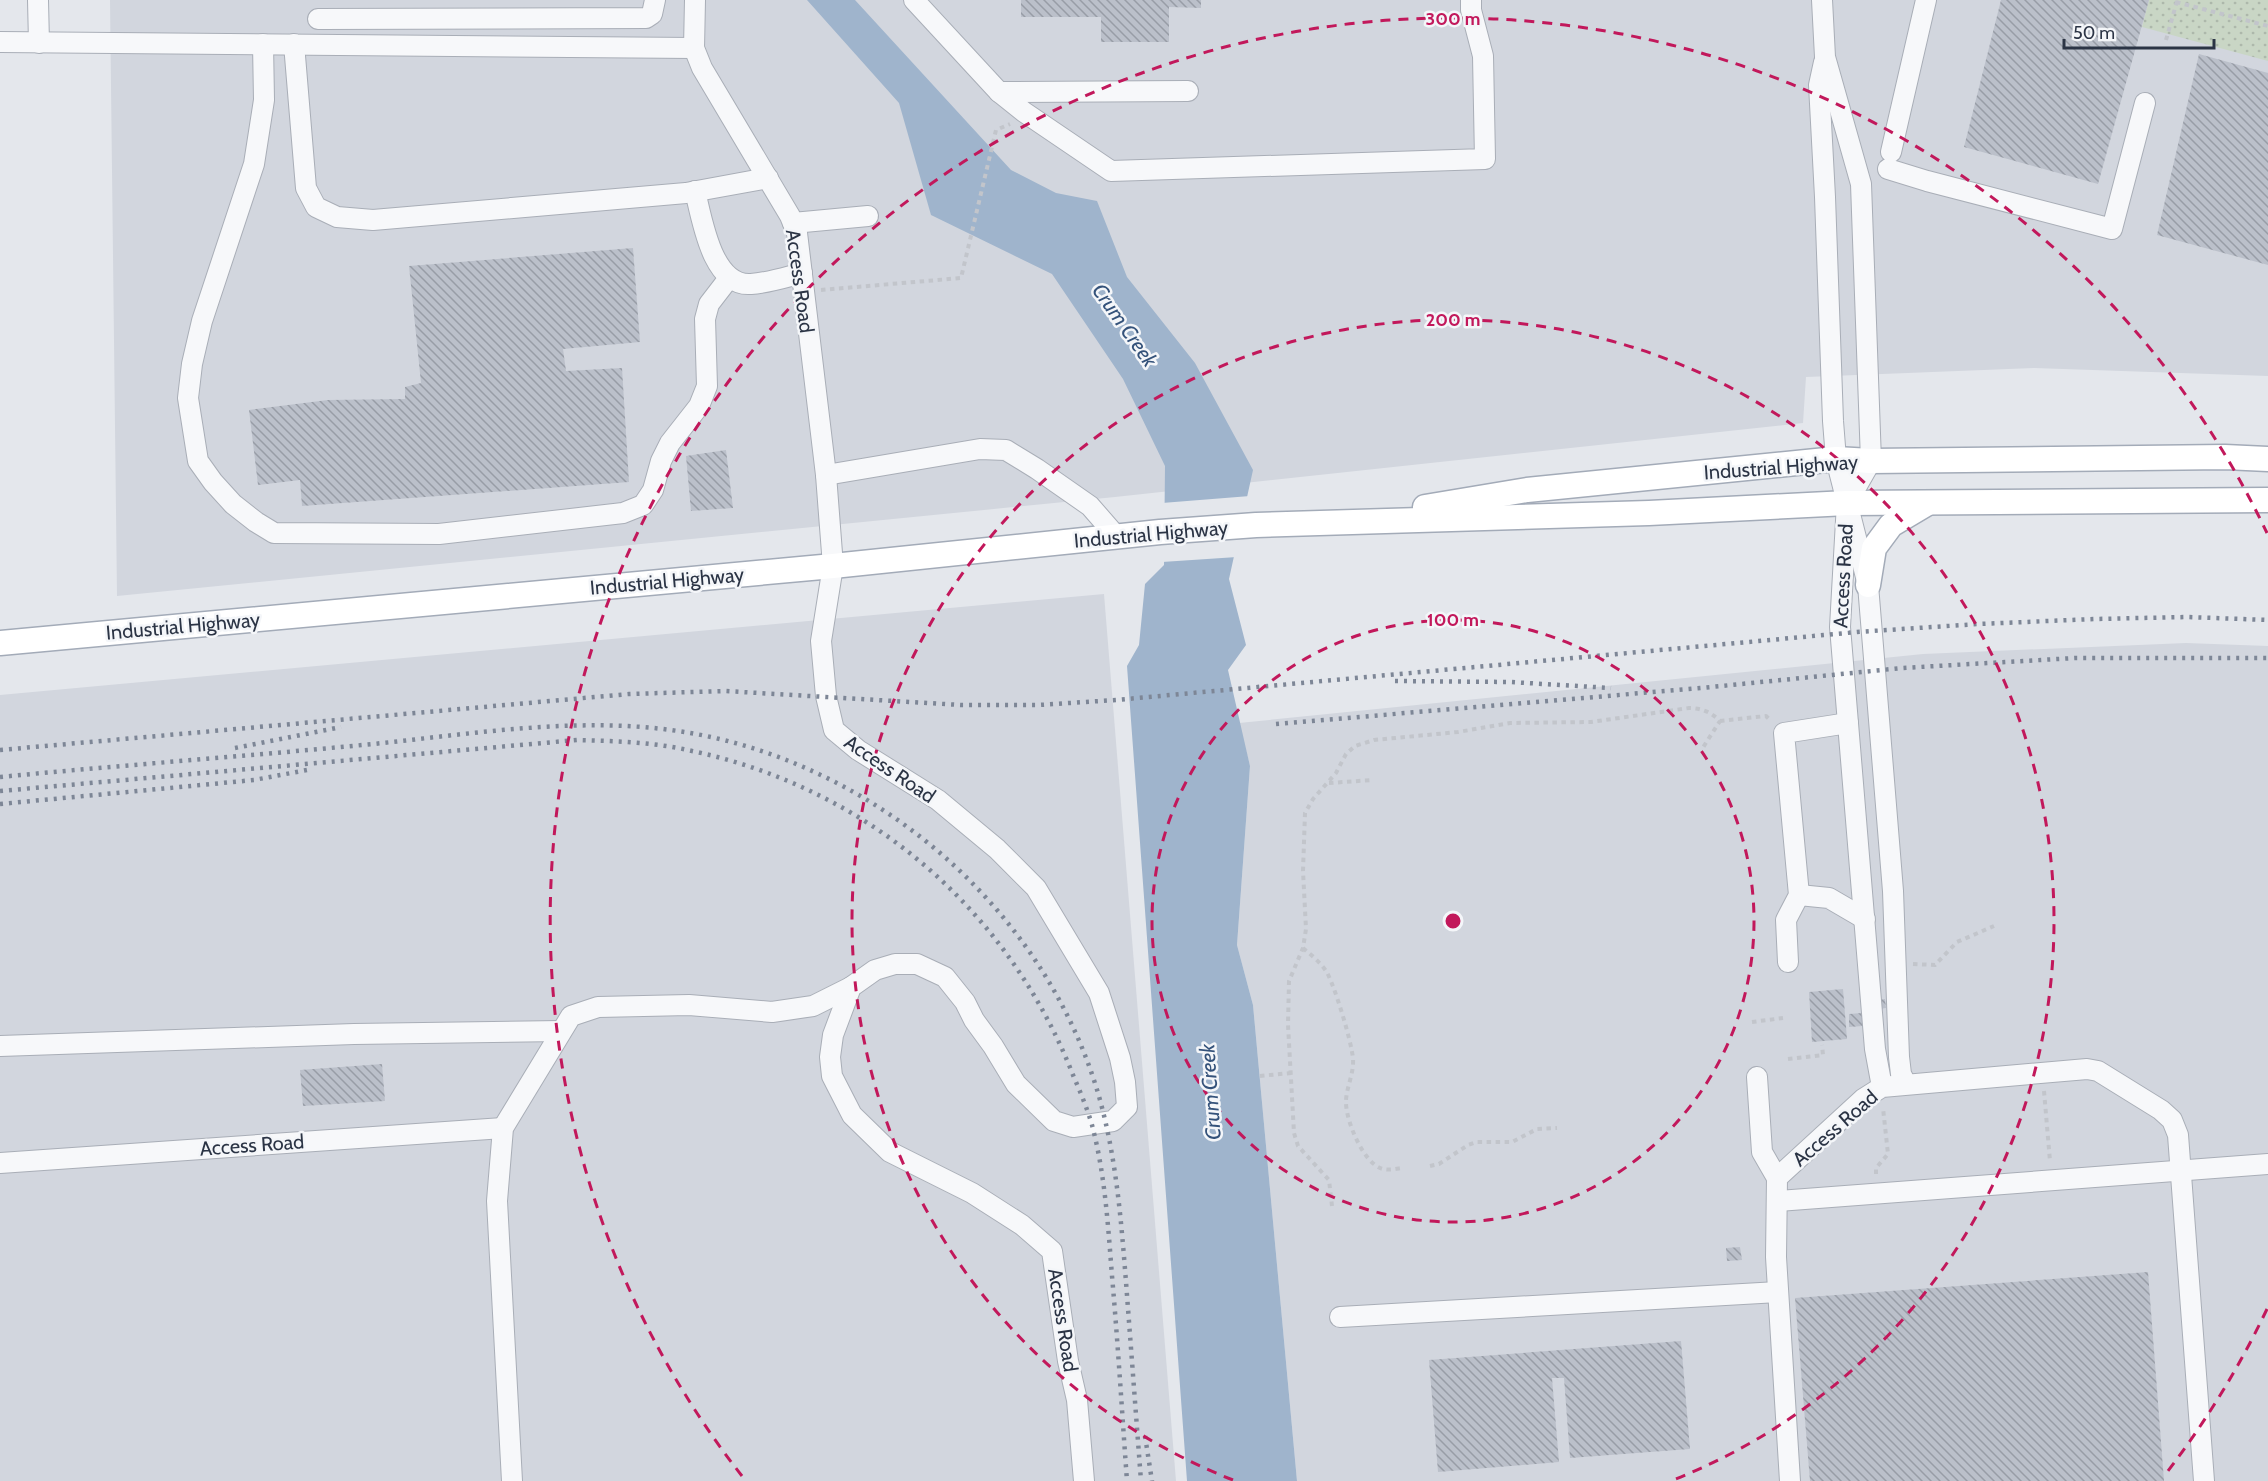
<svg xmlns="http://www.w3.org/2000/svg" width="2268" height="1481" font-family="Cabin,sans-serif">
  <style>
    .built { fill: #d2d6de }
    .park { fill: url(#park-dots) }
    .water { fill: #9fb4cc }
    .pier { fill: #e4e7ec }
    .building { fill: url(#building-back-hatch) }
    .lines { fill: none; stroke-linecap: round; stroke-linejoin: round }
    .minor-casing { stroke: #a9aeb7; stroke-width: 22 }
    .major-casing { stroke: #a3abb8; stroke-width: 27 }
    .path { stroke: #c2c5cb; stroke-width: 4; stroke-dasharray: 4.5 4.5; stroke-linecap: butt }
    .minor { stroke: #f7f8fa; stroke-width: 20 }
    .major { stroke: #fff; stroke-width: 24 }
    .rail { stroke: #7d8696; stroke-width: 4.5; stroke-dasharray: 3 6; stroke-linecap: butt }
    .ring { fill: none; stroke: #c2185b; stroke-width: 3; stroke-dasharray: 10 8 }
    .labels { text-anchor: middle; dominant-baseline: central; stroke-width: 5; stroke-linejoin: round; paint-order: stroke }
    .street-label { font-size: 20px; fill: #2b3445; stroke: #f4f6f9 }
    .water-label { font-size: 21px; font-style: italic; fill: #34527a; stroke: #f4f6f9 }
    .centre { fill: #c2185b; stroke: #f4f6f9; stroke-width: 3 }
    .ring-label { font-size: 18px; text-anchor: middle; font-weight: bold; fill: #c2185b; stroke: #f4f6f9; stroke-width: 5; stroke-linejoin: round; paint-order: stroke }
  </style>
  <defs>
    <pattern id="park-dots" width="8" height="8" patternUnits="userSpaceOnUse" patternTransform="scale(1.5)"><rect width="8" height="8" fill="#c9d6c5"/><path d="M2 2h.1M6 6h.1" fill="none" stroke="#adb8ab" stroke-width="1.8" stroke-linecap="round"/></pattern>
    <pattern id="building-back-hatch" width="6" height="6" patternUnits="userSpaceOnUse" patternTransform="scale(1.5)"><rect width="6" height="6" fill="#bbc0ca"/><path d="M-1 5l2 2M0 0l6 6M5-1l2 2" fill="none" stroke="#989da6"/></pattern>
  </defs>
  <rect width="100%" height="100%" fill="#e4e7ec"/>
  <g class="built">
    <path d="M110,0h2158v376l-234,-8 -228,9 -3,46 -688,74 -998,99z"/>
    <path d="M1104,594l72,887h-1176v-786z"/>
    <path d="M2186,643l82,3v835h-971l-44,-476 -16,-60 13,-179 -11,-43 684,-69z"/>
  </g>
  <path class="park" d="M2149,0h119v61l-126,-34z"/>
  <path class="water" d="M807,0h48l156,170 45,23 41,8 30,76 68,86 58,107 -24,109 17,66 -18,25 22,96 -13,179 16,60 44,476h-110l-60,-815 12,-21 6,-61 19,-19 1,-99 -42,-87 -71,-105 -121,-59 -32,-112z"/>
  <path class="pier" d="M1250,496l-13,61 -75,5v-59z"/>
  <g class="building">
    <path d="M1021,0h180v8l-32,-1v35h-68v-25h-80z"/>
    <path d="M2001,0h148l-51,184 -134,-37z"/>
    <path d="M2199,54l69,19v192l-111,-30z"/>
    <path d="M633,248l7,94 -77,7 3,22 56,-3 7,114 -327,24 -2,-26 -42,5 -9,-75 79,-10 77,-1v-12l16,-4 -12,-117z"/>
    <path d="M726,450l7,58 -42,3 -5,-55z"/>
    <path d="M1843,989l4,50 -35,3 -3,-50z"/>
    <path d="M1885,999l1,9 -8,1 -1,-9z"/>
    <path d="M1862,1013l1,13 -14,1v-13z"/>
    <path d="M382,1064l3,37 -82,5 -3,-36z"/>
    <path d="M1740,1247l2,13 -15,1 -1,-13z"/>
    <path d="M2148,1272l16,209h-354l-15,-183z"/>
    <path d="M1681,1341l9,108 -120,9 -6,-80h-12l7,84 -121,10 -9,-112z"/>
  </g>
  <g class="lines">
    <defs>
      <g id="minor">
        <path d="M38,0l1,43"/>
        <path d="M695,0l-1,48 8,20 88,148 7,17 29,242 7,91 -12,75 5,55 8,34 24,20 80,50 59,49 39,39 63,105 21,65 5,24 2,25 -14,14 -40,6 -19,-6 -38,-37 -23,-38 -19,-26 -9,-18 -20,-25 -28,-13h-22l-20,6 -24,17 -18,48 -3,22 2,19 20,39 38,37 82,41 50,32 30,26 16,110 9,39 7,81"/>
        <path d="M914,0l85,92 189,-1"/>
        <path d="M1822,0l3,57 36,127 10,277 -24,42 -7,124 35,422 7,38"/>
        <path d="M318,19l328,-1 6,-4 3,-14"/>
        <path d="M0,42l694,6"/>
        <path d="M263,44l1,56 -10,64 -52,157 -10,43 -4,34 10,63 15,21 20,22 23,18 18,11 165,1 184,-21 20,-8 10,-15 8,-29 9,-18 29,-37 8,-20 -2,-67 4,-15 20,-26"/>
        <path d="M294,44l12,144 10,19 21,10 36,3 313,-27 82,-15"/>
        <path d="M1824,62l-5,23 6,112 8,224 3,38 32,126 25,306 6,166 2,17 5,10"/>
        <path d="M999,92l25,20 87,59 374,-12 -2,-103 -12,-46v-10"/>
        <path d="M1891,152l35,-152"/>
        <path d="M1888,169l39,12 185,48 33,-126"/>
        <path d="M695,191c7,28 17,96 56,93 17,-1 35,-7 51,-11"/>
        <path d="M793,223l75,-7"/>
        <path d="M826,475l154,-26 26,1 31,19 53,37 27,31"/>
        <path d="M1799,895l30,3 36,21"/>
        <path d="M1788,962l-2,-42 13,-25 -15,-162 64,-10"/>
        <path d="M0,1046l354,-12 207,-3"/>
        <path d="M1757,1077l5,75 15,26"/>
        <path d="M0,1163l503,-35"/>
        <path d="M1778,1201l490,-37"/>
        <path d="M1340,1317l438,-25"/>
        <path d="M512,1481l-15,-280 6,-73 68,-112 27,-9 91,-2 83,7 41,-6 38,-19"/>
        <path d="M1790,1481l-14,-224 1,-79 86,-79 19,-12 205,-18 11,2 63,39 11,10 6,15 26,346"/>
      </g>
      <g id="major">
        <path d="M1425,507l102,-17 309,-31 35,2 354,-4 43,2"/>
        <path d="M1868,585l6,-37 17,-23 37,-22"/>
        <path d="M0,643l833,-77 327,-34 96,-7 393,-12 198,-10 421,-3"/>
      </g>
    </defs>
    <use href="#minor" class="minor-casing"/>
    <use href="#major" class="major-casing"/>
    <g class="path">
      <path d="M2176,2l92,24"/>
      <path d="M2166,40l11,-39"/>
      <path d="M821,290l140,-12 35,-148 14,-6"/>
      <path d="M1720,721l46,-5 4,4"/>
      <path d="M1329,783l44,-3"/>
      <path d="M1303,948c8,7 17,14 23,23 8,12 26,72 27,88 1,14 -6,27 -7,41 -1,19 16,60 34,68 7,3 15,1 22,0"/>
      <path d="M1913,964l22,1 22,-23 37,-16"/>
      <path d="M1752,1022l31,-4"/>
      <path d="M1788,1059l35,-4 -1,-10"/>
      <path d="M1260,1076l31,-3"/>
      <path d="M2044,1091l6,70"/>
      <path d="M1430,1166l9,-2 29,-19 9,-3h35l25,-13 20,-1"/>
      <path d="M1876,1174v-6l12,-14 -5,-46"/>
      <path d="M1332,1206l-3,-26 -31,-34 -4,-13 -6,-108 1,-44 14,-33 3,-19 -3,-58 2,-58 8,-14 23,-26 10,-19 9,-8 19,-6 84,-8 52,-9 81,-1 98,-14c12,0 22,4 31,13l-18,28"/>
    </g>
    <use href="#minor" class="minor"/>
    <use href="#major" class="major"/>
    <g class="rail">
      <path d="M1395,681l115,1 101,6"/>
      <path d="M1276,724l425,-36 201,-20 173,-10h193"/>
      <path d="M235,748l106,-21"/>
      <path d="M0,750l629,-56 96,-3 236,14h78l77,-5 741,-68 121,-8 117,-5 92,-2 81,3"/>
      <path d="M0,777c124,-12 249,-21 373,-33 98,-10 200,-27 298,-14 196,26 371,174 427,363 18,62 23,125 28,189 5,66 10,133 15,199"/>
      <path d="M0,791l577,-51c38,1 77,2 115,11 175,37 316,158 381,324 7,16 14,33 19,50 13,49 16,100 20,151 6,68 10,137 15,205"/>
      <path d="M0,804l254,-24 53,-10"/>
      <path d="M1145,1436l7,45"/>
    </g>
  </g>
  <g class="ring">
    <circle cx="1453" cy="921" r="301"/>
    <path d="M1233 1480A601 601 0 1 1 1673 1480"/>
    <path d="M2267 1309A902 902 0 0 1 2164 1476M742 1476A902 902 0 1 1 2267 533"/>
  </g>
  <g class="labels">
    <g class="street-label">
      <text transform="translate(800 281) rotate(82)">Access Road</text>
      <text transform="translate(1781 467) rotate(-4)">Industrial Highway</text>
      <text transform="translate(1151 534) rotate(-5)">Industrial Highway</text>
      <text transform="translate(1843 576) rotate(-87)">Access Road</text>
      <text transform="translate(667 581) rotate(-5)">Industrial Highway</text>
      <text transform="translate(183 626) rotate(-5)">Industrial Highway</text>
      <text transform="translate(890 769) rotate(34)">Access Road</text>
      <text transform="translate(1835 1128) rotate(-41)">Access Road</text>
      <text transform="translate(252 1145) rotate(-4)">Access Road</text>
      <text transform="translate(1063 1320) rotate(81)">Access Road</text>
    </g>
    <g class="water-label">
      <text transform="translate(1125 325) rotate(55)">Crum Creek</text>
      <text transform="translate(1210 1092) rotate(-94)">Crum Creek</text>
    </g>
  </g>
  <circle cx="1453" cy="921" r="9" class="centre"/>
  <g class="ring-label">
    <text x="1453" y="25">300 m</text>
    <text x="1453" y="326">200 m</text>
    <text x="1453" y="626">100 m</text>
  </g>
  <path d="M2064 39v9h150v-9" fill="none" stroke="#2b3445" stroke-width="3"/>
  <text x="2073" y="39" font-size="18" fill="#2b3445" stroke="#f4f6f9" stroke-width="4.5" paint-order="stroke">50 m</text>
</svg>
